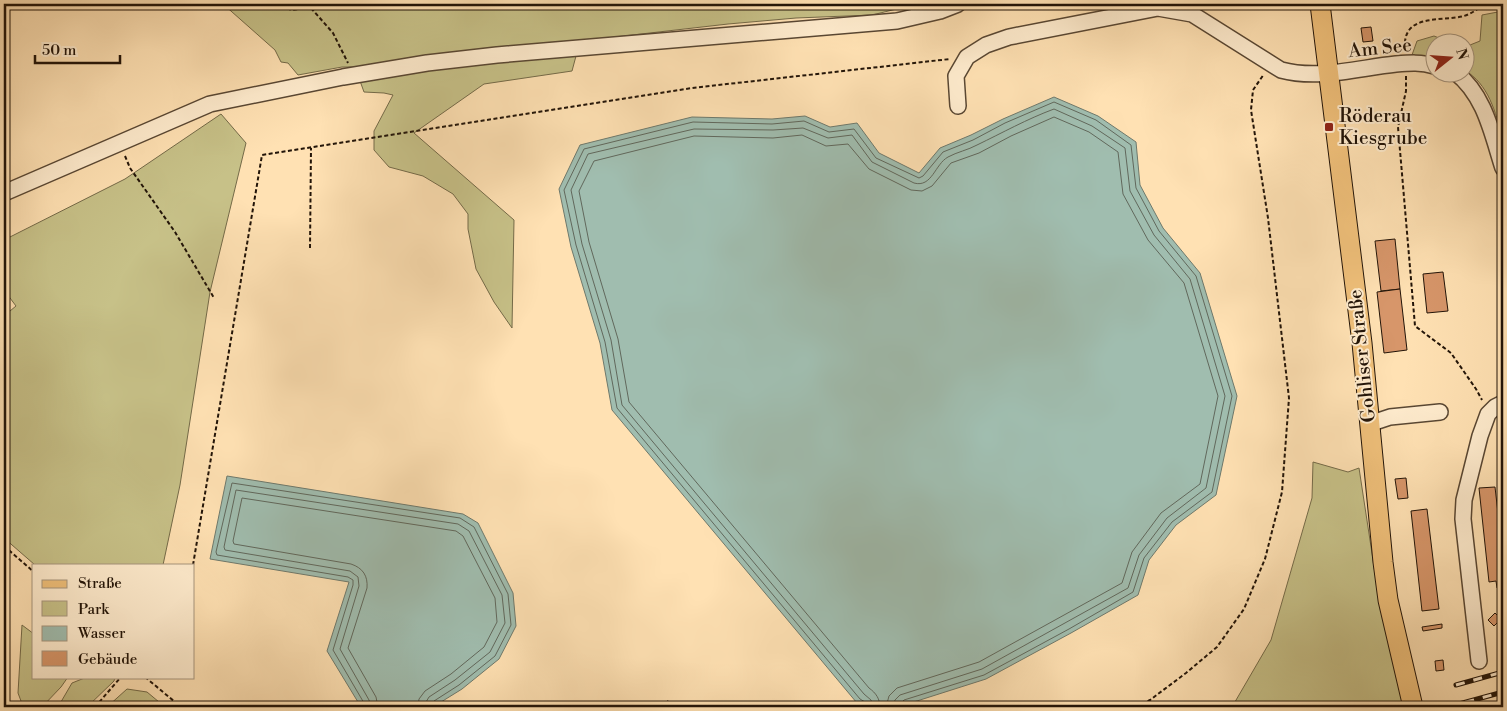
<svg xmlns="http://www.w3.org/2000/svg" width="1507" height="711" font-family="'Libre Bodoni',serif">
  <style>
    .green { fill: #c7c188; stroke: #746a48 }
    .water { fill: #a0bdaf; stroke: #6e796c }
    .lines { fill: none; stroke-linecap: round; stroke-linejoin: round }
    .shore { stroke: #61685c; stroke-width: 1 }
    .building { fill: #d7966a; stroke: #221408 }
    .minor-casing { stroke: #594733; stroke-width: 18 }
    .major-casing { stroke: #221408; stroke-width: 21 }
    .path { stroke: #221408; stroke-width: 2; stroke-dasharray: 4 2.5; stroke-linecap: butt }
    .minor { stroke: #ffecce; stroke-width: 15 }
    .major { stroke: #f0c07a; stroke-width: 19 }
    .rail-casing { stroke: #221408; stroke-width: 5 }
    .rail { stroke: #ffecce; stroke-width: 3; stroke-dasharray: 9; stroke-linecap: butt }
    .poi-dot { fill: #8f2418; stroke: #ffecce; stroke-width: 2 }
    .labels { text-anchor: middle; dominant-baseline: central; stroke-width: 4; stroke-linejoin: round; paint-order: stroke }
    .street-label { font-size: 19px; fill: #221408; stroke: #ffecce }
    .poi-label { font-size: 19px; fill: #221408; stroke: #ffecce; text-anchor: start }
  </style>
  <rect width="100%" height="100%" fill="#ffe1b3"/>
  <filter id="stains"><feTurbulence type="fractalNoise" baseFrequency=".004" numOctaves="4"/><feColorMatrix values="0 0 0 0 .2 0 0 0 0 .09 0 0 0 0 .02 0 0 0 .5 -.17"/></filter>
  <radialGradient id="worn" r=".72"><stop offset=".6" stop-color="#630" stop-opacity="0"/><stop offset="1" stop-color="#630" stop-opacity=".3"/></radialGradient>
  <g class="green">
    <path d="M223,4h694l-45,11 -76,3 -68,6 -148,17 -8,30 -88,13 -70,49 100,87 -2,108 -18,-26 -18,-33 -8,-40v-15l-15,-20 -30,-18 -34,-9 -15,-17v-19l19,-36 -9,-2 -20,-1 -9,-25h-13l-44,8 -10,-12 -7,-1 -6,-12z"/>
    <path d="M1503,11v127c-8,-26 -14,-54 -39,-68l1,-23 15,-6 2,-26z"/>
    <path d="M1434,36l15,6h-15v16l-22,-3 5,-14z"/>
    <path d="M221,114l25,29 -36,149 -30,193 -17,80h-128l-31,-27v-222l12,-10 -12,-16v-50l121,-61z"/>
    <path d="M1313,462l35,10 11,-4 16,105 30,134h-173l39,-67 41,-142z"/>
    <path d="M22,625l12,9v43h34l-7,10 -19,20h-16l-5,-6 -3,-8z"/>
    <path d="M87,677h28l-1,4 -27,26h-29l14,-24z"/>
    <path d="M127,689l20,3 18,15h-58z"/>
  </g>
  <g class="water">
    <path d="M1054,97l44,19 38,26 4,43 23,43 37,45 37,123 -21,99 -40,30 -27,35 -11,35 -67,38 -85,46 -88,28h-33l-8,-4 -245,-293 -12,-67 -29,-96 -12,-58 21,-44 112,-28 80,2 33,-3 25,11 27,-4 22,30 40,20 21,-25 31,-13 32,-16z"/>
    <path d="M227,476l236,38 15,9 35,70 3,33 -17,33 -37,30 -29,18h-72l-34,-56 22,-69 -139,-23z"/>
  </g>
  <g class="lines">
    <g class="shore">
      <path d="M365,707l-1,-4 -31,-53 20,-65v-5l-5,-3 -131,-22 -1,-3 16,-69 228,35 14,9 34,67 3,31 -16,31 -36,29 -25,16 -2,6"/>
      <path d="M371,707l-2,-7 -29,-51 19,-63 -1,-9 -8,-6 -125,-21 -1,-3 12,-57 222,34 11,7 33,64 3,28 -15,29 -35,28 -26,17 -3,5 -1,5"/>
      <path d="M378,707l-2,-10 -28,-49 19,-60c1,-12 -4,-20 -16,-24l-117,-20 -1,-3 9,-43 214,33 7,5 32,62 2,24 -13,25 -33,27 -26,17 -6,8 -1,8"/>
      <path d="M866,707l-1,-5 -5,-3 -243,-291 -12,-66 -29,-97 -12,-55 20,-41 109,-27 79,2 32,-3 25,11 25,-3 22,29 43,20 4,-2 20,-24 30,-12 32,-17 49,-21 42,18 35,25 5,43 23,43 37,45 36,120 -20,96 -40,30 -28,36 -11,34 -64,37 -85,46 -80,25 -3,3 -1,4"/>
      <path d="M873,707l-2,-7 -7,-6 -242,-289 -11,-65 -29,-96 -11,-54 17,-36 106,-25 79,1 30,-2 25,10 24,-3 20,27 42,21c18,5 21,-19 34,-26 9,-5 20,-7 29,-12 25,-12 50,-26 77,-36l38,17 33,22 5,43 24,44 36,44 35,117 -19,92 -39,30 -28,37 -11,33 -146,81 -82,26 -5,5 -2,7"/>
      <path d="M880,707c0,-8 -4,-14 -11,-19l-240,-286 -11,-63 -29,-97 -10,-51 15,-30 100,-25 79,2 29,-3 24,11 22,-2 21,25 42,21 11,1 10,-5 19,-23 28,-10 32,-17 43,-19 35,15 29,20 5,42 25,46 36,43 34,113 -18,88 -39,29 -29,39 -10,31 -143,79 -82,26 -8,8 -3,11"/>
    </g>
  </g>
  <g class="building">
    <path d="M1371,27l2,14 -10,1 -2,-14z"/>
    <path d="M1395,239l5,50 -19,2 -6,-50z"/>
    <path d="M1443,272l5,39 -21,2 -4,-39z"/>
    <path d="M1400,289l7,61 -23,3 -7,-61z"/>
    <path d="M1406,478l2,20 -10,1 -3,-20z"/>
    <path d="M1495,487l8,70v30l-6,1 -1,-7 -7,1 -10,-94z"/>
    <path d="M1427,509l12,100 -17,2 -11,-100z"/>
    <path d="M1495,613l6,6 -7,7 -6,-6z"/>
    <path d="M1442,624v4l-19,3 -1,-4z"/>
    <path d="M1443,660l1,10 -8,1 -1,-10z"/>
  </g>
  <g class="lines">
    <defs>
      <g id="minor">
        <path d="M1455,72c30,23 37,62 48,96"/>
        <path d="M958,106l-2,-30 11,-19 19,-12 23,-8 149,-29 34,6 89,56c37,10 77,-2 115,-6 13,-1 26,-2 38,2"/>
        <path d="M4,193l206,-89 133,-27 84,-14 70,-8 400,-34 43,-10 18,-7"/>
        <path d="M1369,424l21,-7 50,-5"/>
        <path d="M1479,661l-16,-142 1,-19 16,-64 8,-22 7,-7 8,-4"/>
      </g>
      <path id="major" d="M1320,4l42,339 21,219 5,38 25,107"/>
    </defs>
    <use href="#minor" class="minor-casing"/>
    <use href="#major" class="major-casing"/>
    <g class="path">
      <path d="M282,4l9,6 49,-6"/>
      <path d="M311,8l22,25 15,30"/>
      <path d="M1405,49c-3,-36 35,-27 59,-33 7,-2 14,-7 20,-12"/>
      <path d="M1406,76v15l-8,36 17,199 36,27 25,36 6,11"/>
      <path d="M125,156l5,12 45,64 39,66"/>
      <path d="M310,248l1,-100"/>
      <path d="M4,546l30,26"/>
      <path d="M193,565l69,-410 430,-67 258,-29"/>
      <path d="M145,677l36,30"/>
      <path d="M667,701l10,6"/>
      <path d="M95,707l26,-30"/>
      <path d="M1136,707l14,-7 36,-27 31,-26 27,-38 21,-50 17,-67 7,-94 -21,-180 -17,-108 2,-20 11,-16"/>
    </g>
    <use href="#minor" class="minor"/>
    <use href="#major" class="major"/>
    <defs>
      <g id="rail">
        <path d="M1456,685l47,-13"/>
        <path d="M1448,707l55,-15"/>
      </g>
    </defs>
    <use href="#rail" class="rail-casing"/>
    <use href="#rail" class="rail"/>
  </g>
  <rect class="poi-dot" x="1324" y="122" width="10" height="10" rx="2.5"/>
  <g class="labels">
    <g class="street-label">
      <text transform="translate(1380 48) rotate(-6)">Am See</text>
      <text transform="translate(1362 356) rotate(-96)">Gohliser Straße</text>
    </g>
    <g class="poi-label">
      <text x="1339" y="116">Röderau<tspan x="1339" dy="22">Kiesgrube</tspan></text>
    </g>
  </g>
  <rect width="1507" height="711" fill="none" stroke="#ffe1b3" stroke-width="20"/>
  <rect x="5" y="5" width="1497" height="701" fill="none" stroke="#221408" stroke-width="2.5"/>
  <rect x="10" y="10" width="1487" height="691" fill="none" stroke="#221408"/>
  <rect x="32" y="564" width="162" height="115" fill="#ffecce" stroke="#a7967f"/>
  <rect x="42" y="580" width="25" height="8" fill="#f0c07a" stroke="#a7967f"/>
  <text x="78" y="588" font-size="15" fill="#221408">Straße</text>
  <rect x="42" y="601" width="25" height="15" fill="#c7c188" stroke="#a7967f"/>
  <text x="78" y="614" font-size="15" fill="#221408">Park</text>
  <rect x="42" y="626" width="25" height="15" fill="#a0bdaf" stroke="#a7967f"/>
  <text x="78" y="638" font-size="15" fill="#221408">Wasser</text>
  <rect x="42" y="651" width="25" height="15" fill="#d7966a" stroke="#a7967f"/>
  <text x="78" y="664" font-size="15" fill="#221408">Gebäude</text>
  <g transform="translate(1450 58) rotate(73)"><circle r="24" fill="#ffecce" stroke="#a7967f"/>
  <path d="M0-4L9 19L0 12L-9 19Z" fill="#8f2418"/>
  <text y="-8" font-size="14" font-weight="bold" text-anchor="middle" fill="#221408">N</text>
  </g>
  <path d="M35 55v8h85v-8" fill="none" stroke="#221408" stroke-width="2.5"/>
  <text x="42" y="55" font-size="15" fill="#221408" stroke="#ffecce" stroke-width="4" paint-order="stroke">50 m</text>
  <rect width="100%" height="100%" filter="url(#stains)"/>
  <rect width="100%" height="100%" fill="url(#worn)"/>
</svg>
